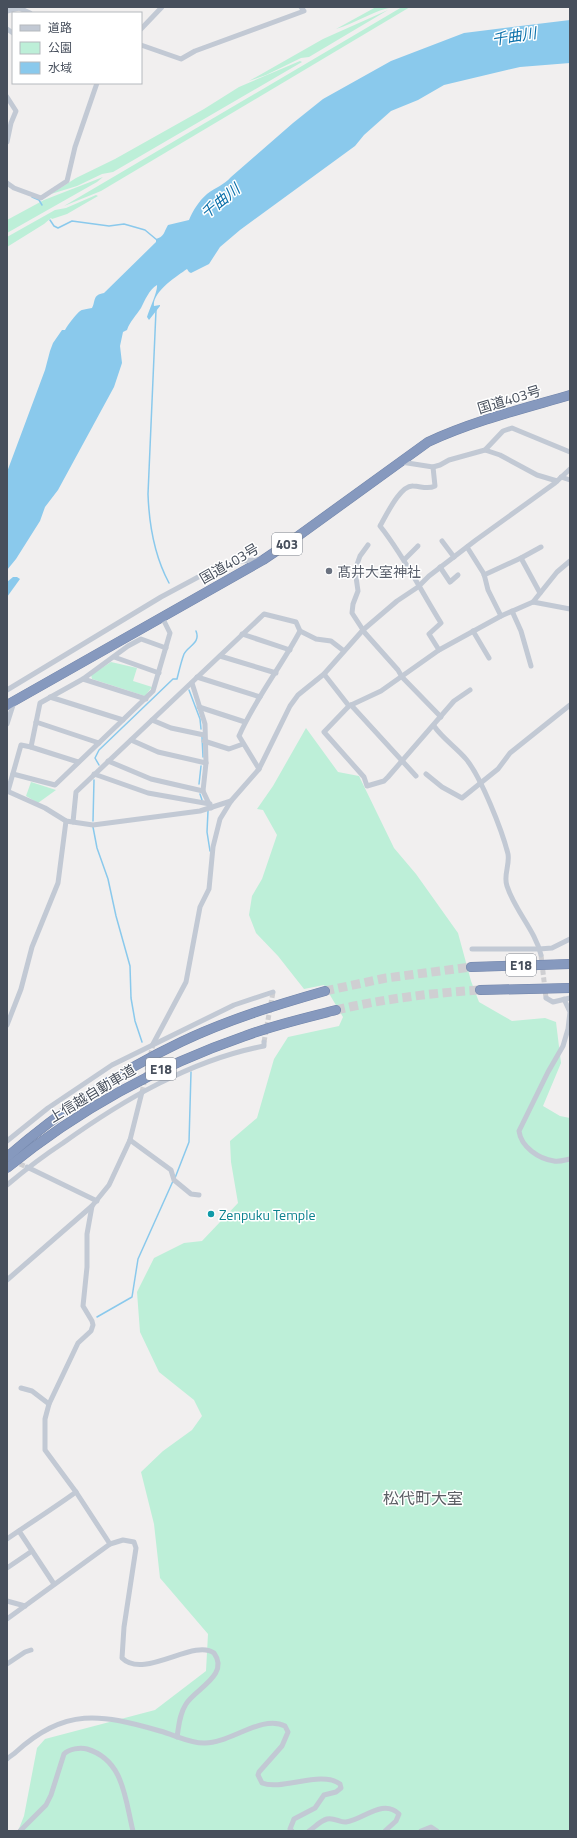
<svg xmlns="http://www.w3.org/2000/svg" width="577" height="1838" font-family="'Titillium Web','Noto Sans JP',sans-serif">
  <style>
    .green { fill: #bdefd8 }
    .water { fill: #8ac9ec }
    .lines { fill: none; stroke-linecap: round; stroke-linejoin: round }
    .stream { stroke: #8ac9ec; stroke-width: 1.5 }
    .street-tunnel { stroke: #cfcfd2; stroke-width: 5; stroke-dasharray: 5 2.5; stroke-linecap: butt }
    .highway-tunnel { stroke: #cfcfd2; stroke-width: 9; stroke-dasharray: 9 4.5; stroke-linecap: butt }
    .highway-casing { stroke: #7184a9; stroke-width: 10 }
    .street { stroke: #c2c9d4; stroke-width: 5 }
    .highway { stroke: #8699be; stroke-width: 9 }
    .worship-dot { fill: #6b7280; stroke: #fff; stroke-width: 1.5 }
    .culture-dot { fill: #0f9aa8; stroke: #fff; stroke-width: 1.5 }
    .labels { text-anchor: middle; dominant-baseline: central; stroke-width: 3; stroke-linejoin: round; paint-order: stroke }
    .shield { fill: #fff; stroke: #7e848d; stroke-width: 1 }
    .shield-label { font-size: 13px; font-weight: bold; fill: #474f5c }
    .street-label { font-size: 14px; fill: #474f5c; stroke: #fff }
    .worship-label { font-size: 14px; fill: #5b616d; stroke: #fff; text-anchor: start }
    .culture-label { font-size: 14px; fill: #0d838f; stroke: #fff; text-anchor: start }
    .water-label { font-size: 15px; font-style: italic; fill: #0c71aa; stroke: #fff }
    .quarter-label { font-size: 16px; fill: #5b5e64; stroke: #fff }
  </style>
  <rect width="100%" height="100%" fill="#f1efef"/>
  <g class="green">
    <path d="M376,7h18c-20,3 -38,16 -58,22z"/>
    <path d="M402,7h8l-309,184 -37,15z"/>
    <path d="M388,10l-79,47 -8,1 -35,17 -17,6 74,-42z"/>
    <path d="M300,61l2,1 -189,110 -11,2 -25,12 -26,8 25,-16 39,-19 89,-50 35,-22z"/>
    <path d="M103,177l-6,5 -90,51v-13l37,-20z"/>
    <path d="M96,195l2,1 -31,18 -15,5 -1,-1 -7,6 -37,23v-10l48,-27 11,-2z"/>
    <path d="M111,662l26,6 -4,13 19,6 -7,9 -53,-17 -1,-4z"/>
    <path d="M306,728l32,44 21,4 35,72 22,26 42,59 13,48 8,21 33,19 33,-3 11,4 5,41 -18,43 17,10 10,2v713h-552l6,-15 13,-68 8,-9 110,-29 51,-39 2,-37 -48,-56 -6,-54 -13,-52 22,-21 29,-21 10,-14 -8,-16 -35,-28 -19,-40 -3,-40 17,-34 30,-15 18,-2 36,-38 -7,-41 -1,-21 27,-23 17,-59 14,-22 51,-11 4,-9 -19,-32 -20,4 -26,-33 -22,-23 -7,-18 3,-19 10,-17 15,-44 -14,-25 -6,-1 16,-23z"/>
    <path d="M31,782l25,8 -18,13 -12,-7z"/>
  </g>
  <g class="water">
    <path d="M570,20v43l-50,4 -76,18 -26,15 -27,11 -27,24 -9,11 -115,84 -20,17 -11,17 -18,9 -2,-1 -2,-3c-10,7 -35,23 -33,37l6,-1v1l-11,14 -2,-3c2,-7 11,-26 10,-32 -8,5 -12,15 -16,23 -5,8 -11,13 -14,22l-4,2 -3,14 2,17 -8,24 -56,103 -13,17 -5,14 -24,38 -9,11v-98l38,-102 5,-19 3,-8 9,-13h3c2,-4 13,-19 17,-20 3,-1 6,-1 10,-2 4,-7 0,-13 12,-15l52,-51v-3c8,-2 8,-7 12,-14l21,-5c4,-10 10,-19 18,-26 9,-7 17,-9 24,-17l62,-54 30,-24 68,-38 73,-28z"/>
    <path d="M13,577h4l3,2 -13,18v-15z"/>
  </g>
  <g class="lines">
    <g class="stream">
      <path d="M32,197l7,3 3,5"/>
      <path d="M50,220l4,6 4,2 14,-7 37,5 15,-2 21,6 12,10"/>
      <path d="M154,309l2,1 -8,184c1,29 7,63 21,89"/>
      <path d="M189,690l11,29 1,10"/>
      <path d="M202,737l1,20"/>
      <path d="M99,765l-4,-7 4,-8 74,-71h4c2,-8 4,-17 7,-25 4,-8 17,-11 12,-23"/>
      <path d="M199,784l2,-18"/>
      <path d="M200,794l2,6"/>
      <path d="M208,811l-1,21 3,19"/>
      <path d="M93,821l1,-41"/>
      <path d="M93,827l4,21 11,31 8,37 14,50 1,32 4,23 7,21"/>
      <path d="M175,1178l14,-36 2,-70"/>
      <path d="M97,1317l35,-20 6,-38 35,-78"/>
    </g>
    <g class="street-tunnel">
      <path d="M541,955l5,43"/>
      <path d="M264,1042l9,-50"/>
      <path d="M142,1092l11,-48"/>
      <path d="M13,1161l14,6"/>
    </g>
    <g class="highway-tunnel">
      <path d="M325,991l61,-13 85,-11"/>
      <path d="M336,1010c47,-11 95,-17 144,-20"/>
    </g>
    <defs>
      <g id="highway">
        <path d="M7,705l256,-145 31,-21 134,-97c45,-21 94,-33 142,-47"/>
        <path d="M471,967l99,-3"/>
        <path d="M480,990l90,-2"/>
        <path d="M7,1157c53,-46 111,-85 174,-115 46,-22 95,-37 144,-51"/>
        <path d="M7,1168c71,-58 151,-102 238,-132 29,-11 60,-18 91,-26"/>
      </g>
    </defs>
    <use href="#highway" class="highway-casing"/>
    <g class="street">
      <path d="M19,8l11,5"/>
      <path d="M7,11l16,-4"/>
      <path d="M7,29l6,4"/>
      <path d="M141,29l21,-22"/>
      <path d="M141,45l40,14 14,-8 109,-40 -3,-4"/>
      <path d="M7,97l9,14 -5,12 -4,19"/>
      <path d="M7,183l7,5 27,10 26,-17 8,-34 22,-64"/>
      <path d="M485,450l15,5 37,20 20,6"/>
      <path d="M401,462l32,5 7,-2 9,-5 36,-10 18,-19 9,-3 58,24"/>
      <path d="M433,467l2,19c-8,4 -14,0 -22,0 -13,-1 -27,30 -33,40 24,30 41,65 61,97l-12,11 10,16"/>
      <path d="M561,477l9,3"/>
      <path d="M442,541l12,16"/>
      <path d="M368,545l-8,11 -5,14 3,21 -5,13 -1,9 13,20 33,37 4,7 39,40"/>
      <path d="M467,547l17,27 4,16 13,26"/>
      <path d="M521,558l20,-11"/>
      <path d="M404,560l14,-14"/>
      <path d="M440,567l10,15 8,-7"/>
      <path d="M484,575l37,-17 19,35"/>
      <path d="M533,602l24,-30 13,-11"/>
      <path d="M512,611l9,20 10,35"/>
      <path d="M300,631l16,8 15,2 13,10"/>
      <path d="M473,631l16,27"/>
      <path d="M242,634l48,16"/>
      <path d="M220,656l56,17"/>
      <path d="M114,657l45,16"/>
      <path d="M324,674l25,32"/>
      <path d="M197,677l63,20"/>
      <path d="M83,679l63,20"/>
      <path d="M192,683l13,41 1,39 -3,28 8,17"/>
      <path d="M7,690l154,-93 41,-22 39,-14 17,-1"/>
      <path d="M470,690l-16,11 -66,76 -4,4 -17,5 -3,-9 -40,-45 25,-26 32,-15 58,-41 62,-34 32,-14 37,7"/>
      <path d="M50,697l73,23"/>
      <path d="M351,705l65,71"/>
      <path d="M199,707l46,15"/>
      <path d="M152,720l19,8 33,7"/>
      <path d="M36,722l63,21"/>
      <path d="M7,724l7,-22"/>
      <path d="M434,726c9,13 22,21 32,33 15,18 36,71 42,95 2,11 -5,22 -1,32 8,25 28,44 34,69"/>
      <path d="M131,740l27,12 48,11"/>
      <path d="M204,741l25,8 14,-5"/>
      <path d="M31,747l47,15"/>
      <path d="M108,761l43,18 52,12"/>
      <path d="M13,774l42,11 98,-94 17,-58 -8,-16"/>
      <path d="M94,774l54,19 62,11"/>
      <path d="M426,774l16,13 20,11 36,-29 12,-16 60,-48"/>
      <path d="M7,791l38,17 21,13 27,4 107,-14 31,-10"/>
      <path d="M8,791l13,-46 10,2 9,-44 43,-24 45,-33 13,-7 25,9"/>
      <path d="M73,822l3,-30 188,-178 32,8 4,9c-19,36 -45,68 -61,105l20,33"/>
      <path d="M472,949h67l13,-1 18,-9"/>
      <path d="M546,998l7,4 17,-4"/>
      <path d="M564,999l6,13 -2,17 -5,17 -15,26 -29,59c2,16 20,28 35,30 5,1 11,-1 16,-2"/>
      <path d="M7,1025l14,-36 11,-42 26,-64 8,-62"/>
      <path d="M153,1044l33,-62 14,-75 9,-18 4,-42 7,-28 11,-18 28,-32 31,-63 8,-11 26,-21 39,-44 34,-29 21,-14 11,-11 47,-36 79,-57 15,-14"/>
      <path d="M130,1140l41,30 3,10 17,14 8,1"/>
      <path d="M7,1141l41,-33 64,-43 122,-60 39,-13"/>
      <path d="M27,1167l70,34"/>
      <path d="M7,1185c18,-15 36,-29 56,-42 60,-43 128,-83 201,-97v-4"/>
      <path d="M92,1206l-5,28v33l-4,39 9,15 1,4 -2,6 -13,12 -29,61 -4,15v31l31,42 34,52"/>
      <path d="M7,1280l85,-74 17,-21 21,-45 12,-48"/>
      <path d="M21,1388l11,3 17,13"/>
      <path d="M19,1531l35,53"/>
      <path d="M7,1539c23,-16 47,-31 69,-47"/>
      <path d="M7,1568l25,-17"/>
      <path d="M7,1601l18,5"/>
      <path d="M7,1619l103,-75 13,-4 11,2 2,6 -12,79 -2,31c22,22 72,-20 92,-5 16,22 -19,36 -28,51 -7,11 -7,22 -9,33"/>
      <path d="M7,1664l18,-12 6,-2"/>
      <path d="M7,1759c3,-3 6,-4 9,-7 49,-45 85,-38 144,-21 15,4 29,12 44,12 25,1 58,-29 81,-17l3,6 -6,14 -23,26 -1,3 4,8c20,8 59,-13 78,1l1,4 -5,4 -12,3 -9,13 -21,11 -4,10 2,2"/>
      <path d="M20,1831l26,-26 5,-10 13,-41c5,-5 16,-7 23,-5 37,11 38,50 46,82"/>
      <path d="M309,1831c6,-4 11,-10 18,-12 7,-2 13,4 19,3 17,-2 37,-24 53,-8l-3,7 -11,10"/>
      <path d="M421,1831l10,-4 6,4"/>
    </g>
    <use href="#highway" class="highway"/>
  </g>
  <circle class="worship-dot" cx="329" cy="571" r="4"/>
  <circle class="culture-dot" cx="211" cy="1214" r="4"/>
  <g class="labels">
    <g class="shield">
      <rect x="272" y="533" width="30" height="22" rx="3"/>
      <rect x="506" y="954" width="30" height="22" rx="3"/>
      <rect x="146" y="1058" width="30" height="22" rx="3"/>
    </g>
    <g class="shield-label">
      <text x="287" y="544">403</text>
      <text x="521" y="965">E18</text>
      <text x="161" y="1069">E18</text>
    </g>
    <g class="street-label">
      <text transform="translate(509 399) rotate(-17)">国道403号</text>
      <text transform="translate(229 563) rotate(-30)">国道403号</text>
      <text transform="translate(92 1093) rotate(-31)">上信越自動車道</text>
    </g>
    <g class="worship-label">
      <text x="337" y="571">髙井大室神社</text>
    </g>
    <g class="culture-label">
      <text x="219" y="1214">Zenpuku Temple</text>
    </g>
    <g class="water-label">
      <text transform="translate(514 36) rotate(-9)">千曲川</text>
      <text transform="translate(220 201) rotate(-39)">千曲川</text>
    </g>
    <g class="quarter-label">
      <text x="423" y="1498">松代町大室</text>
    </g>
  </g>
  <rect width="577" height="1838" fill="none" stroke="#474f5c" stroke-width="16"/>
  <rect x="12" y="12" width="130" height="72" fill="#ffffff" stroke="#b5b9be"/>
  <rect x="20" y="25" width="20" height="6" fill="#c2c9d4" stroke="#b5b9be"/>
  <text x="48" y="32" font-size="12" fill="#474f5c">道路</text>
  <rect x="20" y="42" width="20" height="12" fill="#bdefd8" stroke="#b5b9be"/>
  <text x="48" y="52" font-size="12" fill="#474f5c">公園</text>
  <rect x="20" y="62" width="20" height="12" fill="#8ac9ec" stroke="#b5b9be"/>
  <text x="48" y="72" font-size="12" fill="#474f5c">水域</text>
</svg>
